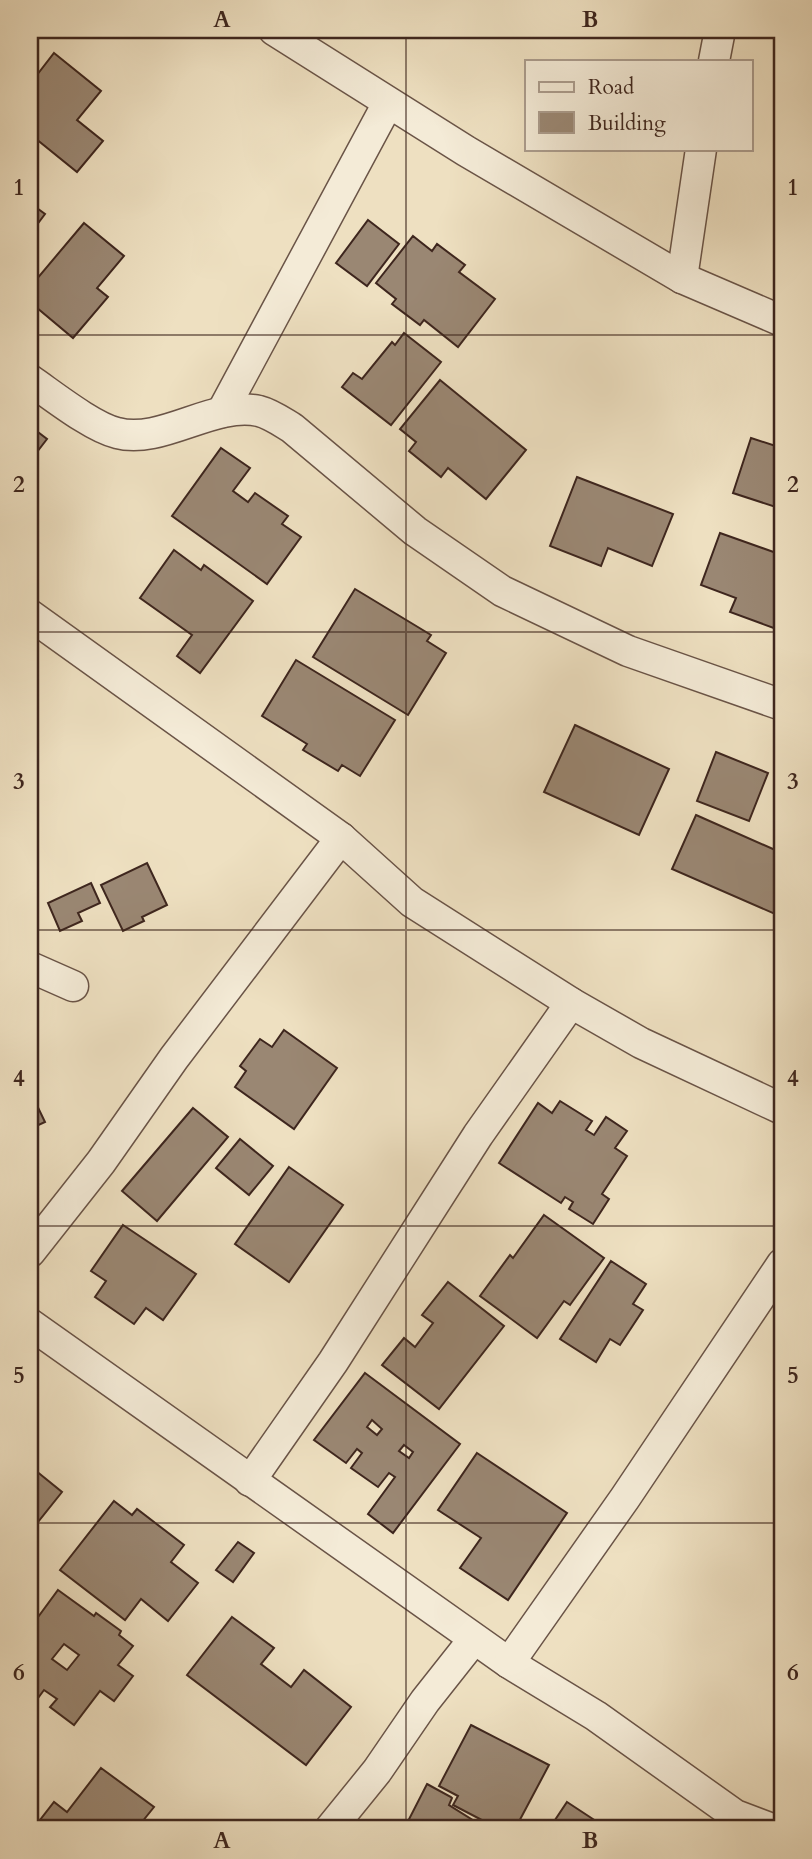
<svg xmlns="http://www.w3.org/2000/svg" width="812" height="1859" font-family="Cardo,serif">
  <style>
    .building { fill: #9a8773; stroke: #3e261e; stroke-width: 2; fill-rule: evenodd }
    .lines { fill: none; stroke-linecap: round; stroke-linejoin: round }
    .street-casing { stroke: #6a5447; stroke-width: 33 }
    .street { stroke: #f4ebd7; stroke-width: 30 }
    .grid { fill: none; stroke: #3e261e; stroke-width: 2; stroke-opacity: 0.55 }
    .neatline { fill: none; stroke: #3e261e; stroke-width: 2.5 }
    .grid-label { font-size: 23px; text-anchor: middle; font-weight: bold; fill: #3e261e }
  </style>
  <rect width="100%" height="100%" fill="#eee0c1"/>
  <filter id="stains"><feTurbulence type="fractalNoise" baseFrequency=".00286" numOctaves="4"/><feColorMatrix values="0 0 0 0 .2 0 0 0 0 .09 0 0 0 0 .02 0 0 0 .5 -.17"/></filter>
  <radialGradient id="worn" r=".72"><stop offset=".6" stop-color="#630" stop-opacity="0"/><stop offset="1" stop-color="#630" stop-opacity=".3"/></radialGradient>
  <g class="building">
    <path d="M54,53l47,38 -24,29 26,21 -26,31 -47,-38v-50z"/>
    <path d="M30,203l15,11 -15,20z"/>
    <path d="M368,220l31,24 -32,42 -31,-23z"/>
    <path d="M84,223l40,33 -27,32 11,9 -35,41 -43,-36v-15z"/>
    <path d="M413,236l19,15 5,-7 28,21 -6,7 36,27 -37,48 -34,-27 -4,5 -28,-21 4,-5 -20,-16z"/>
    <path d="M404,333l37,29 -50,63 -49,-38 11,-14 9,6 30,-37 3,3z"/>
    <path d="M440,380l86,70 -40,49 -38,-31 -7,9 -32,-26 7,-9 -16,-13z"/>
    <path d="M30,426l17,13 -17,22z"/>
    <path d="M751,438l31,10v61l-49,-16z"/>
    <path d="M221,448l29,20 -17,23 15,11 7,-9 33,23 -6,8 19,13 -34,47 -95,-68z"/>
    <path d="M577,477l96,37 -21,52 -44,-18 -7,18 -51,-20z"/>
    <path d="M720,533l62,22v76l-52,-19 6,-14 -35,-13z"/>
    <path d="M174,550l27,20 3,-5 49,36 -53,72 -23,-17 15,-21 -52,-37z"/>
    <path d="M355,589l76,46 -4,6 19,12 -38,62 -95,-58z"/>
    <path d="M296,660l99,60 -35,56 -18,-11 -4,6 -35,-21 4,-6 -45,-28z"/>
    <path d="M575,725l94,44 -30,66 -95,-43z"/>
    <path d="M716,752l52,21 -19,48 -52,-20z"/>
    <path d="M696,815l86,38v64l-110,-48z"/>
    <path d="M147,863l20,42 -25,12 2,4 -21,10 -22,-46z"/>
    <path d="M91,883l9,20 -22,10 4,8 -22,10 -12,-28z"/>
    <path d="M284,1030l53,38 -43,61 -59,-42 11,-16 -6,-5 20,-27 12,8z"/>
    <path d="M32,1095l13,27 -15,7v-33z"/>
    <path d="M560,1101l32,20 -6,9 8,5 12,-18 21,14 -12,17 12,8 -25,38 7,5 -16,25 -24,-15 4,-7 -8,-5 -4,6 -62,-40 39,-60 14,10z"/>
    <path d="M193,1108l35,29 -71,84 -35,-30z"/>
    <path d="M240,1139l33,27 -24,29 -33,-27z"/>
    <path d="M289,1167l54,38 -54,77 -54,-38z"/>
    <path d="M544,1215l60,43 -34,47 -6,-4 -27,37 -57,-42 30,-41 3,3z"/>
    <path d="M123,1225l73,49 -33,46 -17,-12 -12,16 -39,-27 11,-16 -15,-10z"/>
    <path d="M611,1261l35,23 -13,20 10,6 -23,35 -10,-6 -14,23 -36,-23z"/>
    <path d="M448,1282l56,44 -65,83 -57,-44 22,-27 11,9 18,-24 -11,-8z"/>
    <path d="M365,1373l95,71 -67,89 -25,-19 27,-37 -6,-4 -11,14 -27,-19 11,-15 -5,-4 -11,14 -32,-23zM372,1420l10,9 -5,6 -10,-8zM404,1445l9,7 -4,6 -10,-7z"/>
    <path d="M477,1453l90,60 -59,87 -48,-32 21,-30 -43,-28z"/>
    <path d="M30,1466l32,26 -32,40z"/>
    <path d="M114,1501l18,14 5,-6 47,36 -13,17 27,21 -30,38 -27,-22 -16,21 -65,-50z"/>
    <path d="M238,1542l16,11 -21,29 -17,-12z"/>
    <path d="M58,1590l36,26 2,-3 25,18 -2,4 14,11 -15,19 15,11 -19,25 -14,-10 -26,34 -24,-18 7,-8 -13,-9 -6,8 -8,-6v-64zM64,1644l15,11 -12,15 -15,-11z"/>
    <path d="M232,1617l42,31 -13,16 30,23 13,-17 47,37 -45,58 -119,-90z"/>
    <path d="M471,1725l78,40 -34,64h-16l-46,-24 5,-9 -19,-10z"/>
    <path d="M101,1768l53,39 -12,15 10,7h-119l21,-27 13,10z"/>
    <path d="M427,1784l24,13 1,1 -3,7 38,24h-83z"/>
    <path d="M567,1802l41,27h-59z"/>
  </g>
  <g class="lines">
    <defs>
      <g id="street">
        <path d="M274,30l192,121 216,127 100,43"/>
        <path d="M714,61l6,-31"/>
        <path d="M682,278l19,-129"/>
        <path d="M30,380c22,15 62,47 87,53 45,12 96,-32 142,-22 12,3 23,11 33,17l123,103 87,60 126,60 154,54"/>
        <path d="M222,412l166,-309"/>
        <path d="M30,615l311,223 71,64 159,101 70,40 141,66"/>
        <path d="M30,967l43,19"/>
        <path d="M30,1252l71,-90 73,-104 167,-220"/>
        <path d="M30,1324l479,339 87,53 139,99 37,14"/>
        <path d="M250,1481l83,-119 145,-227 93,-132"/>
        <path d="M509,1663l116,-165 157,-234"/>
        <path d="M330,1829l47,-58 48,-70 49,-62"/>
      </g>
    </defs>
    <use href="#street" class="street-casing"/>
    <use href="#street" class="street"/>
  </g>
  <path class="grid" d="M406,30v1799M30,335h752M30,632h752M30,930h752M30,1226h752M30,1523h752"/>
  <rect width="812" height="1859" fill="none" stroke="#eee0c1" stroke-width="77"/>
  <rect x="525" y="60" width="228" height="91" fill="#f4ebd7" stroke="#ab9c8d" stroke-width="2"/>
  <rect x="539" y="82" width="35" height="10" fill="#f4ebd7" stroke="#ab9c8d" stroke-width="2"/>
  <text x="588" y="94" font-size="21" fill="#3e261e">Road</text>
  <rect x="539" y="112" width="35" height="21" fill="#9a8773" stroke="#ab9c8d" stroke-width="2"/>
  <text x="588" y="130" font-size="21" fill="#3e261e">Building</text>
  <rect x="38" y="38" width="736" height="1782" class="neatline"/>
  <g class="grid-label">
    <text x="222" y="27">A</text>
    <text x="590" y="27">B</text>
    <text x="19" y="195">1</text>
    <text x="793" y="195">1</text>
    <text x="19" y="492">2</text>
    <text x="793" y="492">2</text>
    <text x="19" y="789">3</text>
    <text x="793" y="789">3</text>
    <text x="19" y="1086">4</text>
    <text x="793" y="1086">4</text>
    <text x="19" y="1383">5</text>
    <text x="793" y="1383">5</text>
    <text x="19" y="1680">6</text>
    <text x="793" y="1680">6</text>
    <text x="222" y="1848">A</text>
    <text x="590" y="1848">B</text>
  </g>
  <rect width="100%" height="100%" filter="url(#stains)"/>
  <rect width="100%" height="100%" fill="url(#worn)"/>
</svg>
